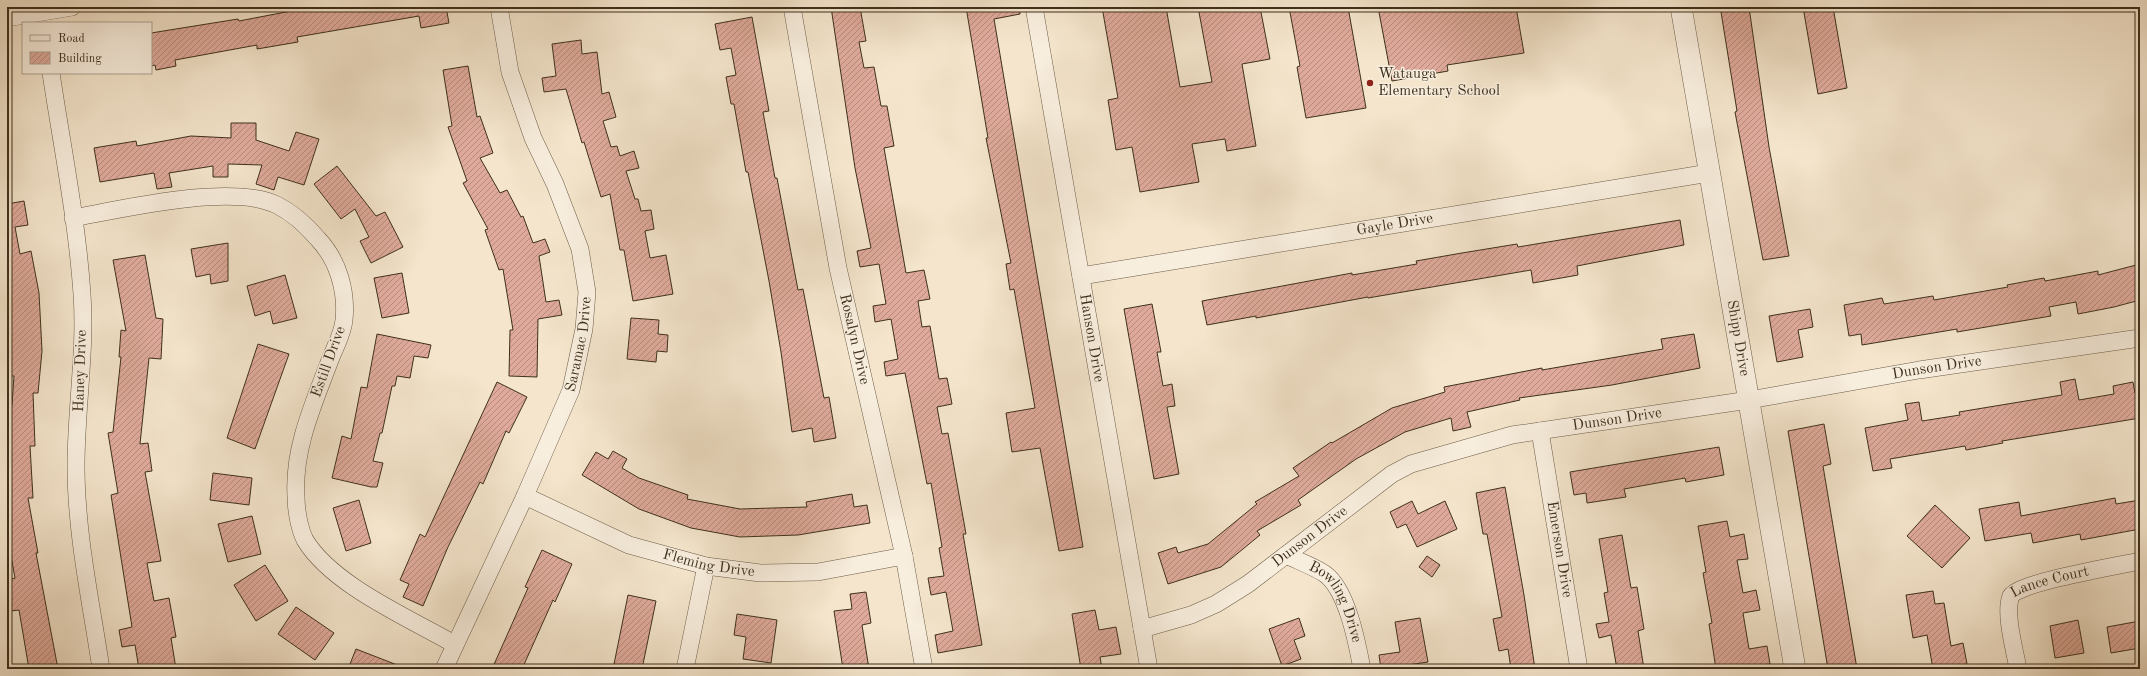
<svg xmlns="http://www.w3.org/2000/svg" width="2147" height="676" font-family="'Old Standard TT',serif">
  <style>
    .building { fill: url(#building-hatch); stroke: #3e301d }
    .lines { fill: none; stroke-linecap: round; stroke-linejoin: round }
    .minor-casing { stroke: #6c5d49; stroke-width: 18 }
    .tertiary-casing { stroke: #6c5d49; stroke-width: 22 }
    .minor { stroke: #f8eede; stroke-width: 17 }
    .tertiary { stroke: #f8eede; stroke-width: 21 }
    .poi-dot { fill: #8f2418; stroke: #f8eede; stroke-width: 1.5 }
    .labels { text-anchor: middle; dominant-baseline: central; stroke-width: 3; stroke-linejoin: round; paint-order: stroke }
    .poi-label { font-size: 15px; fill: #3e301d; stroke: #f8eede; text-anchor: start }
    .street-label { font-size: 15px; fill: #3e301d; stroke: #f8eede }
  </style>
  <defs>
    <pattern id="building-hatch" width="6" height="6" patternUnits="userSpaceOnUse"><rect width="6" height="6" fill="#dfaa9b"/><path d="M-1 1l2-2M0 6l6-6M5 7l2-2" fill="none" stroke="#b68b7e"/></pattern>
  </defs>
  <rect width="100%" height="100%" fill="#f4e5cc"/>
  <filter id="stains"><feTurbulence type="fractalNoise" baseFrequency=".005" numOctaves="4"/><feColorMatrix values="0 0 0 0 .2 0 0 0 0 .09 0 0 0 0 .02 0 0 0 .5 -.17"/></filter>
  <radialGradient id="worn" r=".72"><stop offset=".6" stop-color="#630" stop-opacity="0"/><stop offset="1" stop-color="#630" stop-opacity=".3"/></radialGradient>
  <g class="building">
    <path d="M312,7h134l3,16 -28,5 -2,-12 -122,21 1,5 -41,7v-4l-82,15 1,6 -20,4 -1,-5 -4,1v-33l87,-14 1,2z"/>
    <path d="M831,7h29l6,34 -7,1 5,26 10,-1 7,39h6l7,40 -10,2 22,125 18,-3 6,29 -12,2 4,26 8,-1 9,53 8,-1 5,26 -15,3 5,27 6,-1 18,101h-3l19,111 -44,8 -3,-18 18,-4 -7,-39 -15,3 -3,-17 16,-2 -5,-28 3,-1 -11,-64 -4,1 -22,-111 -19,3 -2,-14 14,-3 -7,-40 -16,3 -2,-16 13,-2 -7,-40 -19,3 -3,-16 14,-3 -16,-80z"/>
    <path d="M966,7h53l1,7 -26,5 89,528 -24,4 -19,-103 -28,4 -6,-39 29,-5 -21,-119 -4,1 -4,-26 5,-1 -25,-125h2z"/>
    <path d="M1102,7h64l14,80 32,-5 -14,-75h62l10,52 -28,5 14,82 -29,5 -2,-12 -33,5 7,38 -59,10 -8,-45 -16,3 -8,-50 10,-2z"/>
    <path d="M1289,7h59l18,101 -60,10 -9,-51 3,-1z"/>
    <path d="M1378,7h138l8,46 -77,12 1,6 -56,10z"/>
    <path d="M1749,7l20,140 20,109 -26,4 -28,-148 2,-1 -16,-99z"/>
    <path d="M1803,7h30l14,81 -29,6z"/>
    <path d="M752,17l17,94 -6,1 12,66h2l21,112 5,-1 21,109 5,-1 7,41 -22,4 -2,-14 -20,4 -11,-80 -12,-71 -21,-109h-2l-12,-68h-3l-5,-27 10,-2 -5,-27 -11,2 -5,-26z"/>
    <path d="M581,40l1,14 15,-2 5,42 7,-2 7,25 -13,4 8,26 6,-1 3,10 14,-5 5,17 -13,3 9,28h3l3,12 10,-1 3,19 -9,2 5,27 16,-3 7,39 -40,7 -9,-51h-4l-10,-56 -9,3 -17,-55 -2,1 -16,-54 -22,3 -2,-14 14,-2 -4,-32z"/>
    <path d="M468,66l9,51 3,-1 13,37 -13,5 20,35 7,-3 14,27 2,-1 10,27 12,-4 5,13 -11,4 7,46 13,-2 3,15 -24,4 -1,58 -28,-1 1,-46h3l-10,-61 -4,1 -14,-40 3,-1 -25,-46 4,-2 -19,-54 4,-1 -9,-56z"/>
    <path d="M231,123h25v17l33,11 7,-19 23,7 -15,46 -26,-8 -4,13 -18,-6 6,-19 -34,-1v13h-15v-11l-44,7 3,14 -15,2 -3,-16 -54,9 -6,-34 42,-7 1,5 54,-10 40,2z"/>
    <path d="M337,166l39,50 9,-4 18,35 -32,16 -11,-22 9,-4 -14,-28 -14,10 -27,-35z"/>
    <path d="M24,201l4,24 -13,2 5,27 11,-3 8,42 3,58 -4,42h-5l2,53h-5l3,52h-5l10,55h-2l22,116h-29l-10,-59 -8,1 -4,-24v-7l8,-2 -8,-44v-128l5,-1 2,-29h-7v-172z"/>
    <path d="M1680,220l4,25 -107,21 1,9 -45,8 -2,-13 -163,28v-1l-112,21v-2l-49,9 -5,-24 150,-28v2l65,-11 -1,-3 46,-8 55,-9 1,3z"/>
    <path d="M228,243v38l-17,3 -1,-10 -14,3 -5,-28z"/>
    <path d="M145,255l11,63 7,1 -2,40 -12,-1 -9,86 8,-1 4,28 -7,1 16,89 -14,2 7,38 15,-3 7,39 -5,1 5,31h-37l-4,-24 -13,2 -3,-17 13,-3 -21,-132 7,-2 -10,-60 5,-1 8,-75h-2l2,-27 5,1 -13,-71z"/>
    <path d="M2140,264v36l-26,7 -36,7 -2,-12 -27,5 2,9 -94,16v-3l-95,16 -1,-11 -12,2 -5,-31 38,-7 2,6 49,-8 1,4 74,-13 -1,-2 37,-7 1,3 53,-10v4z"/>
    <path d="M402,273l7,40 -27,5 -8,-40z"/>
    <path d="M285,275l12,43 -24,6 -3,-13 -15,5 -8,-30z"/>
    <path d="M1152,304l9,48h-4l6,34 9,-2 3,22 -8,1 12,67 -25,5 -30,-170z"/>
    <path d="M1810,309l3,18 -15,3 5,27 -26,5 -8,-46z"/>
    <path d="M631,318l28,2 -1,14 10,1 -1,17 -10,-1 -1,11 -29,-3z"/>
    <path d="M377,334l54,11 -3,13 -14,-2 -4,22 -13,-2 -2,10h-3l-10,47h-2l-7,28 10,2 -6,24h-6l-39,-9 10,-42 9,3 10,-52 6,1z"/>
    <path d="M1694,334l6,34 -88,17 -93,13 1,2 -53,12 4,15 -18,4 -2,-13 -46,14 -49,27 -58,41 3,5 -44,26 3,4 -39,32 -53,17 -10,-31 18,-6 2,6 30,-9 49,-40 -2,-2 44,-26 -6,-8 38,-26 1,1 60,-35 53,-16 -1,-5 98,-19v2l121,-21 -2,-10z"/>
    <path d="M258,344l31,10 -34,95 -28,-11z"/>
    <path d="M2075,379l4,21 35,-6 -1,-8 20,-4 2,11 5,-1v26l-138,23 1,2 -37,7 -1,-4 -75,13 2,9 -19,3 -8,-43 43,-8 -3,-16 14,-2 3,19 38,-6 -1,-3 103,-17 -2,-13z"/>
    <path d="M497,382l30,15 -18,36 -3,-2 -23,53 -3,-2 -32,65 -25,59 -20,-9 6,-13 -9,-4 20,-46 5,3z"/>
    <path d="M1824,424l7,40 -8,2 34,203h-29l-40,-238z"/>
    <path d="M1719,447l5,28 -38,7 -1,-4 -61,11 2,8 -39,6 -1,-10 -12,2 -4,-23z"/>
    <path d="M613,451l14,8 -5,9 17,10 49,17 -1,4 53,10 67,-2 -1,-5 46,-8 2,13 13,-2 3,18 -72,12 -58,2 -49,-9 -52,-19 -57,-34 14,-23 12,7z"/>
    <path d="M213,473l39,5 -3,27 -39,-5z"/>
    <path d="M1505,487l19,108 11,74h-24l-3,-20 -9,2 -6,-32 9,-2 -15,-83h-4l-7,-41z"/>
    <path d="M2115,498l1,6 24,-4v29l-59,11 -1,-6 -47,9 -2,-10 -46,8 -6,-32 40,-7 2,14z"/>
    <path d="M359,500l12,43 -25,8 -13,-43z"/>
    <path d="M1412,501l6,13 27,-13 12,28 -40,18 -11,-23 -9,4 -7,-16z"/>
    <path d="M1935,505l35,33 -28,30 -35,-32z"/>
    <path d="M252,516l9,38 -33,8 -10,-38z"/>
    <path d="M1727,521l3,16 14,-3 4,25 -11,1 6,33 13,-3 4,20 -17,3 6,36 18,-3 3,18 -33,5h-21l-7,-45 3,-1 -9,-50 3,-1 -8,-46z"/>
    <path d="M1622,535l9,53 6,-1 7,42 -6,2 6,38h-27l-6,-34 -12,3 -3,-14 13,-2 -5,-29 4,-1 -9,-53z"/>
    <path d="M542,550l30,14 -17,38 -2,-2 -31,69h-30l36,-81 -3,-1z"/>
    <path d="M1427,556l13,9 -8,12 -13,-10z"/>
    <path d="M265,565l23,36 -32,20 -22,-36z"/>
    <path d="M1933,591l2,13 9,-1 7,43 12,-3 5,26h-35l-6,-34 -14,3 -7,-43z"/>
    <path d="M866,592l5,31 -9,2 7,44h-26l-9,-58 18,-2 -2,-15z"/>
    <path d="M628,595l28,6 -14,68h-29z"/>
    <path d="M296,607l38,26 -19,27 -37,-26z"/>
    <path d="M1095,610l4,20 17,-3 5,27 -21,3 2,12h-21l-9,-55z"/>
    <path d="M737,614l40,6 -6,43 -28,-4 3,-22 -12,-2z"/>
    <path d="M1299,618l6,18 -11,4 7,19 -19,7 -13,-37z"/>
    <path d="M1420,618l8,44 -47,7 -2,-14 21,-3 -5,-30z"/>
    <path d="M2078,620l6,33 -29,5 -5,-32z"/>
    <path d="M2140,621v27l-29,5 -4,-26z"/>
    <path d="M356,649l49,19v1h-57z"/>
  </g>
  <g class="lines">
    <defs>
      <g id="minor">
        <path id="s1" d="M792,7l46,261 66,288 20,113"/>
        <path id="s2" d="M1034,7l115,662"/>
        <path d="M7,18l65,-11"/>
        <path d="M51,73c11,73 26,147 31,221 4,57 -6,114 -6,172 0,68 15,136 25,203"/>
        <path d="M73,218c49,-9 159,-35 204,-13 16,8 29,20 41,34 20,21 29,52 26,81 -1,13 -9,27 -14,40 -16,43 -37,88 -34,136 0,13 3,32 9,44 27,45 104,78 149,104"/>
        <path id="s3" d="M1081,276l628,-103"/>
        <path id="s4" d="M1540,431l39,238"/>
        <path id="s5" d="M525,496l104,49 77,21 54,7 58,-1 86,-16"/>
        <path id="s6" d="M1286,555c12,6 27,11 39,19 22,16 32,68 37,95"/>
        <path id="s7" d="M1142,629l49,-14 25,-11 32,-20 144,-110 19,-10 101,-29 237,-35 170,-30 221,-32"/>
        <path id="s8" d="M444,669l81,-173 46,-106 13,-61 3,-37 -7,-43 -25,-65 -22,-46 -23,-66 -11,-65"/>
        <path d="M685,669l21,-103"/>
        <path id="s9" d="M2018,669c-3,-18 -14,-56 -7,-73 6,-13 110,-31 129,-35"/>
      </g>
      <g id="tertiary">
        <path id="s10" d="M1681,7l114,662"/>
      </g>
    </defs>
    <use href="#minor" class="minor-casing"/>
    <use href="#tertiary" class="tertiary-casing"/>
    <use href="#minor" class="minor"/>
    <use href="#tertiary" class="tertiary"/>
  </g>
  <circle class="poi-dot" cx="1370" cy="83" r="4"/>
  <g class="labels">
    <g class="poi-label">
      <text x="1378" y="74">Watauga<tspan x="1378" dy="17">Elementary School</tspan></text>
    </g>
    <g class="street-label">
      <text stroke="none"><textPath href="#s3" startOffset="318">Gayle Drive</textPath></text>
      <text stroke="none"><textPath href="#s2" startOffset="336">Hanson Drive</textPath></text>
      <text stroke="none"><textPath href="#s10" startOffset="336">Shipp Drive</textPath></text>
      <text stroke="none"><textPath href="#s1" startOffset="338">Rosalyn Drive</textPath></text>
      <text stroke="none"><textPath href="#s8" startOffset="353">Saramac Drive</textPath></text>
      <text transform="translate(329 362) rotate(-70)">Estill Drive</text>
      <text stroke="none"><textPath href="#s7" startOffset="854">Dunson Drive</textPath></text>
      <text transform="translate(81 371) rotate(-88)">Haney Drive</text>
      <text stroke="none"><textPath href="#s7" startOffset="530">Dunson Drive</textPath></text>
      <text stroke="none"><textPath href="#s7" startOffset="194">Dunson Drive</textPath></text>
      <text stroke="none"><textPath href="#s4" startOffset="120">Emerson Drive</textPath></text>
      <text stroke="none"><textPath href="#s5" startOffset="197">Fleming Drive</textPath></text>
      <text stroke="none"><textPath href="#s9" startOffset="116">Lance Court</textPath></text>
      <text stroke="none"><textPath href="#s6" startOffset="73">Bowling Drive</textPath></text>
    </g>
  </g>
  <rect width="2147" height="676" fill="none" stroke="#f4e5cc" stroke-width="24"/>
  <rect x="8" y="8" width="2131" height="660" fill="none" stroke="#3e301d" stroke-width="2"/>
  <rect x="12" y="12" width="2123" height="652" fill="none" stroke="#3e301d"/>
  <rect x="22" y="22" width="130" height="52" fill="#f8eede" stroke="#aea291"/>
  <rect x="30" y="35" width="20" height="6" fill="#f8eede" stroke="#aea291"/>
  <text x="58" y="42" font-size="12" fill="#3e301d">Road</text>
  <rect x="30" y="52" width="20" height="12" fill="url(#building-hatch)" stroke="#aea291"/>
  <text x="58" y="62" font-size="12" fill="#3e301d">Building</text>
  <rect width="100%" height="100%" filter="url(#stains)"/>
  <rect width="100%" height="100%" fill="url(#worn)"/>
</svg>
